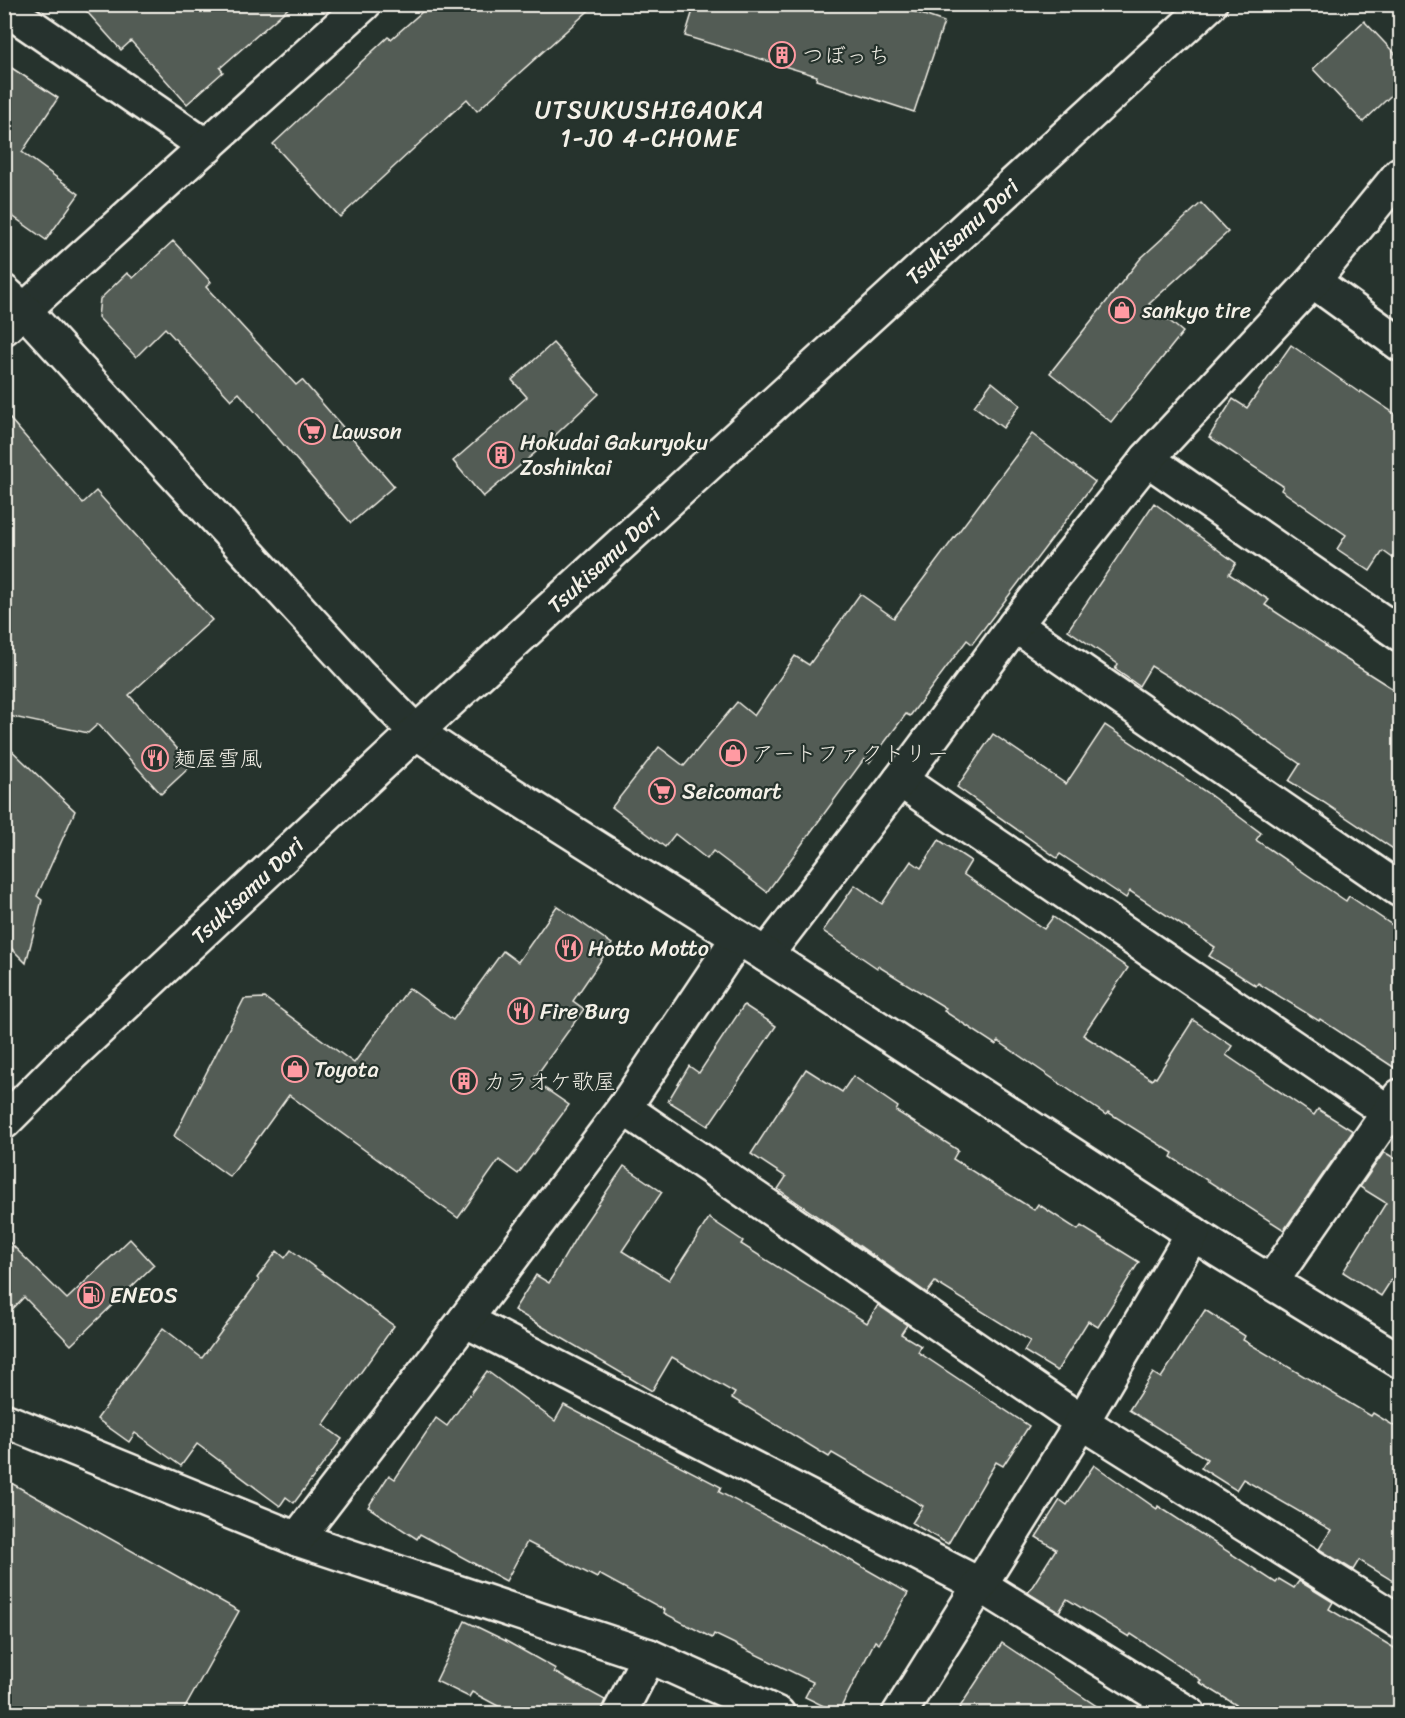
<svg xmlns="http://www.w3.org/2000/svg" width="1405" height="1718" font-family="Sriracha,'Klee One',sans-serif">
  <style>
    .building { fill: #525c55; stroke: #f4f1e8; stroke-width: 1.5 }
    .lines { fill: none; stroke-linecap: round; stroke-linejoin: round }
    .street-casing { stroke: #f4f1e8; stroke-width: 38 }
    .secondary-casing { stroke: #f4f1e8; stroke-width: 38 }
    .highway-casing { stroke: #f4f1e8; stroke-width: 38 }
    .street { stroke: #26332d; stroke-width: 33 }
    .secondary { stroke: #26332d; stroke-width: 33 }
    .highway { stroke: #26332d; stroke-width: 33 }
    .labels { text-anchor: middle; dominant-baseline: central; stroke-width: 4.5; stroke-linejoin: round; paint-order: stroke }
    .poi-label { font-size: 22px; fill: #f4f1e8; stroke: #26332d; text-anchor: start }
    .street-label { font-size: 22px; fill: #f4f1e8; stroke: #26332d }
    .neighbourhood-label { font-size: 24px; letter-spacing: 1.5px; fill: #f4f1e8; stroke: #26332d }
  </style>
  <rect width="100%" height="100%" fill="#26332d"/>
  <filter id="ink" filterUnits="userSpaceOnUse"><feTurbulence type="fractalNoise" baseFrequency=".0167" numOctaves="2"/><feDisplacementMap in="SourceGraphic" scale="12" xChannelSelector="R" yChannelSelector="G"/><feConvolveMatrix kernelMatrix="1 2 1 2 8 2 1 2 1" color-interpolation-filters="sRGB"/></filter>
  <g filter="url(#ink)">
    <g class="building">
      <path d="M80,4h213l-73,64 3,4 -36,32 -56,-63 -10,9z"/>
      <path d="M431,4h165l-119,107 -10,-12 -127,118 -67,-73 115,-107 3,2z"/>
      <path d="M695,4h197l52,18 -30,90 -98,-32 1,-4 -132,-40z"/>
      <path d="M1364,21l37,39v26l-38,36 -50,-53z"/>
      <path d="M4,63l54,35 -36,54 57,42 -33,46 -42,-30z"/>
      <path d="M1201,203l27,29 -79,72 34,28 -72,90 -61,-49 91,-115z"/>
      <path d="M173,241l38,41 -5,5 90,98 6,-5 92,106 -43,37 -112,-130 -8,7 -66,-72 -29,29 -38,-40 2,-18 27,-26 6,5z"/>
      <path d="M553,343l46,51 -50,47 -66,56 -30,-36 74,-64 -15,-17z"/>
      <path d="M1291,345l69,48 1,-2 40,27v146l-18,-13 -13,20 -33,-22 9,-14 -65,-45 2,-4 -74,-49 24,-38 14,9z"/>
      <path d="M992,382l28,23 -17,23 -29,-22z"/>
      <path d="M4,412l79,91 13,-12 116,129 -83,75 63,70 -31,29 -63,-70 -10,9 -84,-18z"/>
      <path d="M1032,434l63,48 -123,162 -5,-4 -57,76 -4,-2 -37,49 -5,-4 -97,133 -54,-41 -6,8 -32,-25 -10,13 -53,-40 47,-60 25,19 53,-64 17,14 41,-60 14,9 51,-71 34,24z"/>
      <path d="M1154,503l82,60 -7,11 40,26 -4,5 61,40 -1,1 76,48v160l-78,-52 -34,-21 11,-17 -81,-56 -68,-42 -12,20 -24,-17 3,-5 -50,-34z"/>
      <path d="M1105,725l101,67 55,41 -5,7 90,61 3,-5 52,35v141l-81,-53 -1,2 -61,-38 -2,3 -47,-30 6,-9 -85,-56 -4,7 -66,-44 -3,4 -100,-71 36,-53 73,50z"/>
      <path d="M4,743l71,68 -38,85 5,4 -16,63 -22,-22z"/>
      <path d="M939,840l32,21 -8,13 81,55 9,-12 75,51 -45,67 69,45 2,-3 2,1 37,-58 39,26 -6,9 88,60 4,-6 35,22 -69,99 -113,-73 2,-4 -65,-41 -2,3 -108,-74 -2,4 -52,-34 2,-3 -68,-42 -1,2 -54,-37 32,-46 27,19 29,-43 10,7z"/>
      <path d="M557,906l55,38 -39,57 11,8 -51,71 36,25 -51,69 -19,-14 -41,58 -169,-123 -59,82 -56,-41 70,-137 21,-1 89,65 55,-75 44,32 50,-69 15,11z"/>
      <path d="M744,1005l32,21 -68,100 -40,-25 21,-35 10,7z"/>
      <path d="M806,1069l36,23 11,-16 45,31 -2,4 62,39 -5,9 81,51 4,-6 40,26 3,-4 58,36 -41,65 -10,-6 -31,50 -33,-20 6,-10 -95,-59 -8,11 -149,-104 8,-12 -35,-23z"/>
      <path d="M1384,1152l17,10v103l-20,31 -38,-24 43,-69 -26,-16z"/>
      <path d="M624,1166l38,26 -40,59 47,29 40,-62 34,23 -2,3 126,79 11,-18 29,20 -6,9 20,12 -3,6 111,74 -26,40 -7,-4 -48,82 -36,-21 11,-17 -91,-53 -3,4 -97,-59 3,-5 -63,-36 -20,34 -138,-81 22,-35 13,8 32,-54z"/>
      <path d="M4,1237l63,62 63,-60 24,26 -83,80 -47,-48 -20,21z"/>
      <path d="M291,1250l103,76 -71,99 19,14 -48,64 -8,-6 -6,9 -83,-62 -16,22 -46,-33 -6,9 -32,-23 66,-91 39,30 57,-78 -2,-2 20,-27 8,7z"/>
      <path d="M1205,1310l40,26 -2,4 128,76 2,-3 28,17v156l-42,-26 -6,10 -34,-21 12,-19 -88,-51 -7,11 -35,-22 6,-9 -78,-49 24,-37 8,5z"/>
      <path d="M487,1371l68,50 9,-16 157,82 -2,5 102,53 1,-1 86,49 -29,51 -4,-3 -37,72 -33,-16 8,-15 -99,-48 -2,4 -48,-25 1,-3 -66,-36 -2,4 -70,-36 -21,39 -86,-47 -3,5 -49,-32 21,-32 6,4 41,-61 11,8z"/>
      <path d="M1094,1465l63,44 1,-3 118,77 3,-4 15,9 5,-7 34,21 -4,7 72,43v61h-152l-50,-31 2,-2 -70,-46 -2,3 -62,-38 -8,13 -31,-19 28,-44 -20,-12 24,-37 7,5z"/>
      <path d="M4,1479l235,132 -57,102h-178z"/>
      <path d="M465,1621l39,19 52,29 -2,3 51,28 -5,13h-89l-39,-21 -3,5 -33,-16z"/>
      <path d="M1002,1643l105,70h-151z"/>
    </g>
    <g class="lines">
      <defs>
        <g id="street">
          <path d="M4,7l203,140"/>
          <path d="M1313,281l87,63"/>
          <path d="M4,328l360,-324"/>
          <path d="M1147,459l253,175"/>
          <path d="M1015,625l385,265"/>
          <path d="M900,780l500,340"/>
          <path d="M766,955l134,-175 115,-155 132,-166 166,-178 87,-107"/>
          <path d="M624,1108l458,314 318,200"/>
          <path d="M1271,1282l129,-186"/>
          <path d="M465,1320l515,265 209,129"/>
          <path d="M4,1420l293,119 352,117 129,58"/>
          <path d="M297,1539l168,-219 159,-212 114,-170"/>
          <path d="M619,1714l30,-58"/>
        </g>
        <g id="secondary">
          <path d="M4,292l20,18 334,363 58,59 48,32 302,191 454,296 180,110"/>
          <path d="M899,1714l183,-292 111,-189"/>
        </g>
        <g id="highway">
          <path id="s1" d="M4,1122l65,-65 347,-325 794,-728"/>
        </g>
      </defs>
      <use href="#street" class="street-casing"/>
      <use href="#secondary" class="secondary-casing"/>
      <use href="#highway" class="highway-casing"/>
      <use href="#street" class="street"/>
      <use href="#secondary" class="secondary"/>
      <use href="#highway" class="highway"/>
    </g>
  </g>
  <defs>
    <symbol id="building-ring" viewBox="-11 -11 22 22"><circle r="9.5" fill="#26332d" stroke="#ff9aa2" stroke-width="1.5"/><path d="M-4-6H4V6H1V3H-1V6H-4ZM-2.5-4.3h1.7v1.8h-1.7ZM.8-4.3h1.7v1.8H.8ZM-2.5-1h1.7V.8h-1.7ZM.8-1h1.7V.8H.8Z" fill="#ff9aa2"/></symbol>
    <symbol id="shop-ring" viewBox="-11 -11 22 22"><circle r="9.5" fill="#26332d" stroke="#ff9aa2" stroke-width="1.5"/><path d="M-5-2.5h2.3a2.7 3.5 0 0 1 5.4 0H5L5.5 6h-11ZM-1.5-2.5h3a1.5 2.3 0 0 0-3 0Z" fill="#ff9aa2"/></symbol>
    <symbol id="supermarket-ring" viewBox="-11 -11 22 22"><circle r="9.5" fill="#26332d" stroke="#ff9aa2" stroke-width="1.5"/><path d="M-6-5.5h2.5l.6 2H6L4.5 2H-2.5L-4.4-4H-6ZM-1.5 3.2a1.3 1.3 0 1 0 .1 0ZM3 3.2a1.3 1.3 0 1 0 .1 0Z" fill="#ff9aa2"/></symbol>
    <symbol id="restaurant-ring" viewBox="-11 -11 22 22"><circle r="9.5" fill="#26332d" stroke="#ff9aa2" stroke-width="1.5"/><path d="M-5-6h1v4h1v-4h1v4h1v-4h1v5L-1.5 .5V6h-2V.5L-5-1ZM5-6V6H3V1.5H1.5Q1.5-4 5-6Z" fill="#ff9aa2"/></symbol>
    <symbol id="fuel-ring" viewBox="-11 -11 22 22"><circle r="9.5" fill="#26332d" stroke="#ff9aa2" stroke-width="1.5"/><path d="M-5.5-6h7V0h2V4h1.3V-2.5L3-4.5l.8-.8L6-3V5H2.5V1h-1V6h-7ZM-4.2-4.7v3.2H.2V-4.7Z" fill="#ff9aa2"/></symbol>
  </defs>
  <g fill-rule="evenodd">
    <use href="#building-ring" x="767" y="40" width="30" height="30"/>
    <use href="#shop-ring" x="1107" y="295" width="30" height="30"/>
    <use href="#supermarket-ring" x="297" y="416" width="30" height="30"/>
    <use href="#building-ring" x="486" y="440" width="30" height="30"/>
    <use href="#shop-ring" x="718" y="738" width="30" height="30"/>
    <use href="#restaurant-ring" x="140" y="743" width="30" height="30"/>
    <use href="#supermarket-ring" x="647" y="776" width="30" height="30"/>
    <use href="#restaurant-ring" x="554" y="933" width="30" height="30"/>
    <use href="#restaurant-ring" x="506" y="996" width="30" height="30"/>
    <use href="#shop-ring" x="280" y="1054" width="30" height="30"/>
    <use href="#building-ring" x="449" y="1066" width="30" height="30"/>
    <use href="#fuel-ring" x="76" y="1280" width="30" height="30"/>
  </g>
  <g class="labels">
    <g class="poi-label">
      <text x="802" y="55">つぼっち</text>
      <text x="1142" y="310">sankyo tire</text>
      <text x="332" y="431">Lawson</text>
      <text x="520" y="442">Hokudai Gakuryoku<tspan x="520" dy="25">Zoshinkai</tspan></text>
      <text x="752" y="753">アートファクトリー</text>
      <text x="174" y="758">麺屋雪風</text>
      <text x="682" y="791">Seicomart</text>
      <text x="588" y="948">Hotto Motto</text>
      <text x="540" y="1011">Fire Burg</text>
      <text x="314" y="1069">Toyota</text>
      <text x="484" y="1081">カラオケ歌屋</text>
      <text x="110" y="1295">ENEOS</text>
    </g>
    <g class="street-label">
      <text stroke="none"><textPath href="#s1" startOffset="1308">Tsukisamu Dori</textPath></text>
      <text stroke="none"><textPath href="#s1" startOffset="822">Tsukisamu Dori</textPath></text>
      <text stroke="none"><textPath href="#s1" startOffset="336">Tsukisamu Dori</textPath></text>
    </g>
    <g class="neighbourhood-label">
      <text x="650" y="110">UTSUKUSHIGAOKA<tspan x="650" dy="28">1-JO 4-CHOME</tspan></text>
    </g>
  </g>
  <rect width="1405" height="1718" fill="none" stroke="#26332d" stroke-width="24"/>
  <rect x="12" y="12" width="1381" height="1694" fill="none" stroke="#f4f1e8" stroke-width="2" filter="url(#ink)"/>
</svg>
